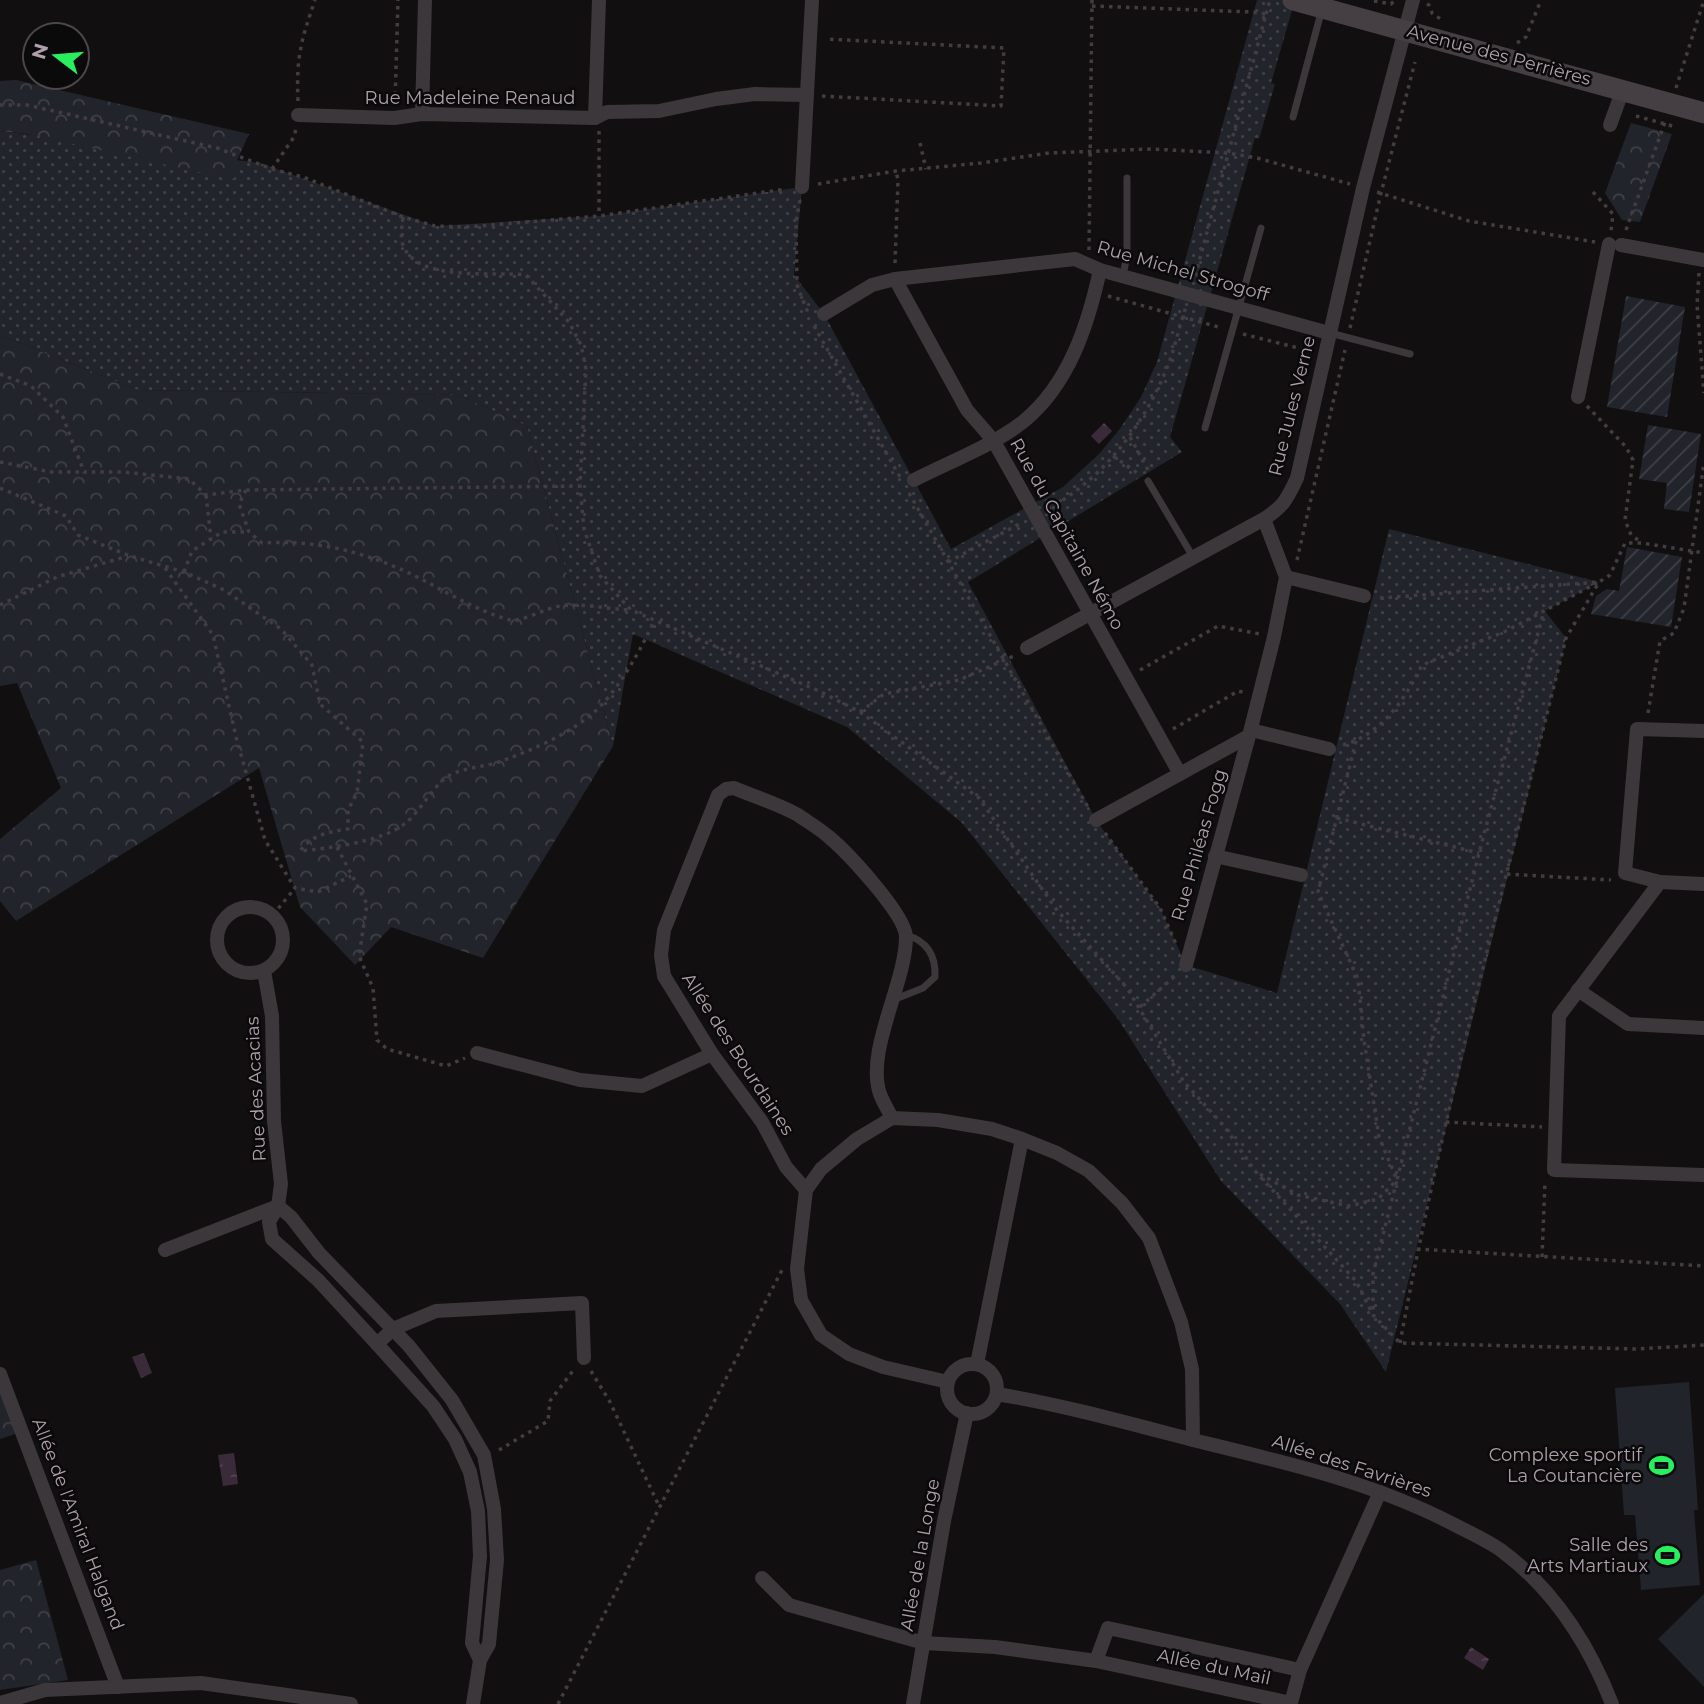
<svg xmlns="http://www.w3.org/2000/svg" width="1704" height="1704" font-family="Montserrat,sans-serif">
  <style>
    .grass { fill: url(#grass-dots) }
    .forest { fill: url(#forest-crowns) }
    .garden { fill: url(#garden-furrows) }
    .pitch { fill: #22242b }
    .water { fill: url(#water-ripples) }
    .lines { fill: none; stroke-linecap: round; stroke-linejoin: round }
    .path { stroke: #433c41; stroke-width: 3.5; stroke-dasharray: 3.5 5; stroke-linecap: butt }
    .lane { stroke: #3c373a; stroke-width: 7 }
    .street { stroke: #3c373a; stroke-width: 14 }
    .secondary { stroke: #453e43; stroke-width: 21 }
    .labels { text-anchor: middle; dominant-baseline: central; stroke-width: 5; stroke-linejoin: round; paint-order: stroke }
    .street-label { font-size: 18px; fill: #b1a0ac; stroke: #0b0a0b }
    .poi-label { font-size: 18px; fill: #b1a0ac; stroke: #0b0a0b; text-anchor: end }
  </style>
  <defs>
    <pattern id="grass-dots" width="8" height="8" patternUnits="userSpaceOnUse" patternTransform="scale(1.75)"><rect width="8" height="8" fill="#22242b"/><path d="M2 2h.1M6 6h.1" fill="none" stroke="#404047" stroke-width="1.8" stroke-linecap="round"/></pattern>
    <pattern id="forest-crowns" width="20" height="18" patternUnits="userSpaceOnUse" patternTransform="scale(1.75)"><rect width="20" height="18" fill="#22242b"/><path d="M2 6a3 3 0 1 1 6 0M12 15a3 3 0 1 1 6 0" fill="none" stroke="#404047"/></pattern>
    <pattern id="garden-furrows" width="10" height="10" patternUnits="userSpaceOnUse" patternTransform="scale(1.75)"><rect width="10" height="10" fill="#22242b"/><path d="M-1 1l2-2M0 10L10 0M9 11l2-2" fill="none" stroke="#404047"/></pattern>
    <pattern id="water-ripples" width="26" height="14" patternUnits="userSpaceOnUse" patternTransform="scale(1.75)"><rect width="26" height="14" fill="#3b2b3a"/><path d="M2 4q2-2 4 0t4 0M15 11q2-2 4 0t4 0" fill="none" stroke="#554654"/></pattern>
  </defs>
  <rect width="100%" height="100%" fill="#110f10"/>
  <path class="grass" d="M1257,0h38l-24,83 4,1 -16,55 -4,-1 -85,299 12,15 -214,130 128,238 64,88 26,57 91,28 112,-464 210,53 -54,29 21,27 -180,734 -46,-68 -119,-123 -103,-162 -156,-196 -115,-96 -214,-93 -20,112 -86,-320 -68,-31 -321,-5 -138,-55v-204l260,32 175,63 164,-10 203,-29 -8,88 30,39 127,235 112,-62 36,-33 20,-24 22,-33 16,-35z"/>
  <g class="forest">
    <path d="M16,80l233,54 -11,24 -4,22 -206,-46 -28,-3v-50z"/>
    <path d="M1631,123l41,11 -32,88 -18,-2 -17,-27z"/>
    <path d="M0,335l138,55 321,5 68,31 86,320 -130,212 -92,-31 -36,38 -55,-58 -41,-139 -243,153 -16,-20v-62l61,-51 -44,-105 -17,3z"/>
    <path d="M0,1366l24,65 -24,8z"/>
    <path d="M36,1560l32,120 -68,10v-120z"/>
  </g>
  <g class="garden">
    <path d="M1626,296l59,11 -18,110 -60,-10z"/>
    <path d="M1648,425l53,9 -12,78 -25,-3 3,-26 -28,-4z"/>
    <path d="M1627,547l55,10 -11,70 -80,-13 5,-18 11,-7 12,2z"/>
  </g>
  <g class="pitch">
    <path d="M1689,1382l9,128h-4l6,75 -59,5 -6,-75h-11l-9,-127z"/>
    <path d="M1704,1594v93l-46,-48z"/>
  </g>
  <g class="water">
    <path d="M1104,423l8,8 -13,13 -8,-8z"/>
    <path d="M144,1353l8,20 -11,5 -9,-21z"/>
    <path d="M234,1453l4,31 -15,2 -5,-31z"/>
    <path d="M1471,1647l18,12 -6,11 -19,-12z"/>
  </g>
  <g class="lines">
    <g class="path">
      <path d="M1374,1l17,3 4,-4"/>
      <path d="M1427,4l2,1 3,8 10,7"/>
      <path d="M1092,6l160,6 14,2 -72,266"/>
      <path d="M1266,14l4,-14"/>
      <path d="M1517,43l9,-6 15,-37"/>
      <path d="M1676,88l28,-88"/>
      <path d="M822,96l179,10 3,-58 -178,-9"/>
      <path d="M298,101c-2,-44 3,-60 17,-101"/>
      <path d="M395,103l3,-103"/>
      <path d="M0,105h27l190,43 55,21 31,8 100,40 32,9 32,1 132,-11 187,-27"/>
      <path d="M1636,116l40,11"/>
      <path d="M599,131v85"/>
      <path d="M920,143l6,26"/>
      <path d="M272,169l22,-32 2,-8"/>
      <path d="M818,184l78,-13 85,-8 68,-10 102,-4 77,4 29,5 93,26"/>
      <path d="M1377,192l92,29 126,21"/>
      <path d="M1593,192l20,22 -2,17"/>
      <path d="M800,200l-4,22 1,63 11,28"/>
      <path d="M403,217c-1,10 -3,19 0,28 14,38 91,26 123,30l43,47 12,23 5,24 -6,117 4,43 16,47 31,34 188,81 41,21 119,86 77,111 71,79 57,94 40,44 31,45 101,110 17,34 27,28 235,6 69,-4"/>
      <path d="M1626,230l39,-108"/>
      <path d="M1089,250l3,-250"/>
      <path d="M895,263l3,-83 -2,-9"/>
      <path d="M1699,273l-2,32 7,88"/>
      <path d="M1108,296l114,32"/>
      <path d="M814,326l86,151"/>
      <path d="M1350,328l31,-135 34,-131"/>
      <path d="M1243,334l67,17"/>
      <path d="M0,374l31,12 32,31 21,55h39l66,7 17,16 40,-5 334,-4"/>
      <path d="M1587,406l39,41 7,13 -8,60 6,15 10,7"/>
      <path d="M1130,437l18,33"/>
      <path d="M1113,456l27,19"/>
      <path d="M0,462l51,10h33"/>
      <path d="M0,488l66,28 12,19 52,21 54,16 40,18 57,39 31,36 8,39 43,38 -6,51 -9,17v19c-20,3 -36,6 -48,22 29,-3 84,-9 107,-29 13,-11 30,-41 43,-47 16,-8 35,-8 52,-14 30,-11 65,-26 90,-47 24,-20 49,-64 62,-93"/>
      <path d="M246,490l-7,14 10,28 13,11c48,-3 91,6 136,25 37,16 72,41 112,52 11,3 37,-13 51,-14 23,-3 45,3 69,4"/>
      <path d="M909,493l180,316"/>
      <path d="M206,495l5,43"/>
      <path d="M1048,509c58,-32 99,-88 122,-149 6,-17 10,-36 16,-53"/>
      <path d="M1297,560l48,-210"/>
      <path d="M948,562l75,-40"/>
      <path d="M165,568l48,67 23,102 29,103 30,48 23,4 33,-16"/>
      <path d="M184,572l8,-21 30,-19h27"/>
      <path d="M1380,598l219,-16 11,-7 15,-32h17l62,10"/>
      <path d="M0,605l57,-28 71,-21"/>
      <path d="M1140,670l78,-44 42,8"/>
      <path d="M860,712l24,-18 75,-14 57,-25"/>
      <path d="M1648,713l12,-72 14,-8 10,-25 20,-146"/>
      <path d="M1173,729l65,-38 8,2"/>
      <path d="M1356,741l-38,151 40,87 6,61 15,97 18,43 -24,94v39"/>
      <path d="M1343,745c39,-11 62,-46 79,-80l84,-34 91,-48"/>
      <path d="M1337,818l142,35"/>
      <path d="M1105,833l55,75 16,36"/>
      <path d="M337,847l30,57 -8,52 14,32 4,52 10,9 59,17 19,-8"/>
      <path d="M1507,874l104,6"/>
      <path d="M273,915l22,-27"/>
      <path d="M1140,1007l35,-31"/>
      <path d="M1446,1122l96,5"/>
      <path d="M1260,1174l38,21 51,11 29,-7 19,-19 82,-327 65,-242"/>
      <path d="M1417,1249l287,17"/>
      <path d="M1542,1257l3,-75"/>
      <path d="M1400,1343c44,-237 108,-471 166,-705l33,-56"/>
      <path d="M591,1371l19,31 49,104"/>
      <path d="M499,1450l49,-29 2,-20 25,-33"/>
      <path d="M558,1704l224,-434"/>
    </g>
    <g class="lane">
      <path d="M1293,117l29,-108"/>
      <path d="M1123,276l4,-22v-76"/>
      <path d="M1330,333l80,21"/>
      <path d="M1205,428l56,-200"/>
      <path d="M1148,481l45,76"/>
      <path d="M893,1000l30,-12 12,-11c1,-21 -8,-36 -29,-42"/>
    </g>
    <g class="street">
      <path d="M422,114l3,-114"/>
      <path d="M298,115l96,3 28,-4 173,4 12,-6 52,-1 57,-12 39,-5 52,1"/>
      <path d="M595,118l4,-118"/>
      <path d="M1610,125l13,-36"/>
      <path d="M802,187l10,-187"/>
      <path d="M1621,245l83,15"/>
      <path d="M895,279l72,131 26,30 8,14 179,320"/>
      <path d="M824,314l48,-29 23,-6 180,-20 25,11 229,63"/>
      <path d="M1578,397l31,-153"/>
      <path d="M914,480c35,-18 80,-35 110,-59 45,-37 64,-96 76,-151"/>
      <path d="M1286,577l78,19"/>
      <path d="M1027,648l237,-129c20,-13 23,-20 33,-41l66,-290 50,-188"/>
      <path d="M1251,730l78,19"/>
      <path d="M1704,731l-67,-2 -12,144 35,9 44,2"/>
      <path d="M1096,820l153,-84 25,-99 12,-60 -22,-58"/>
      <path d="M1215,856l86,19"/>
      <path d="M1660,882l-101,134 -5,154 150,5"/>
      <circle cx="250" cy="940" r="33"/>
      <path d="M1186,965l63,-229"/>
      <path d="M264,971l8,45 2,105 7,63 -3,22 -9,16 3,17 46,41 59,64 56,62 22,33 15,33 8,39 2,45 -8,87 8,17"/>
      <path d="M1578,990l50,34 76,4"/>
      <path d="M477,1053l103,27 62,6 70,-32"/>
      <path d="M806,1190l-20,-23 -24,-45 -50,-68 -48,-78 -3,-21 3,-25 54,-135 8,-6 8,-1c21,9 45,16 64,27 10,7 22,14 31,22 18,15 77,78 77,100 0,46 -41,114 -26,157 3,8 8,16 12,24"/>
      <path d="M278,1206l13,11 28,36 90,93 43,54 32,55 10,54 3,51 -8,84 -9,16 -7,44"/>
      <path d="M165,1250l113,-44"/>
      <path d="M377,1344l16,-15 43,-18 146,-8 2,55"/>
      <path d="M977,1364l45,-225"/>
      <circle cx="972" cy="1389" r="25"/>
      <path d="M0,1374l118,313"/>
      <path d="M948,1382l-65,-15 -34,-13 -28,-19 -20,-35 -4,-31 9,-79 15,-21 36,-30 35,-21 46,2 54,9 30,10 35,14 32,18 33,32 27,35 32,84 11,47 1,71"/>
      <path d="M997,1394c66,11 131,29 196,46 90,22 180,42 262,85 15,8 33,16 47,26 51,38 87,94 110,153"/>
      <path d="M762,1578l27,27 135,38 71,4 101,14 195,42 9,-33 -192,-42 -12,33"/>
      <path d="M1300,1670l80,-178"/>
      <path d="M0,1703l45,-13 156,-7 150,21"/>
      <path d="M913,1704l31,-183 23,-108"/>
    </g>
    <path class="secondary" d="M1293,0l411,113"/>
  </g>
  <defs>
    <symbol id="stadium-bare" viewBox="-9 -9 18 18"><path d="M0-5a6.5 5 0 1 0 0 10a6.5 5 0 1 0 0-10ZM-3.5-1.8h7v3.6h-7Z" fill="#29ee5d" stroke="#0b0a0b" stroke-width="2.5" paint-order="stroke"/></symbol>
  </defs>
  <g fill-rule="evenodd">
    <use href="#stadium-bare" x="1644" y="1448" width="35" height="35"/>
    <use href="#stadium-bare" x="1650" y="1538" width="35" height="35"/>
  </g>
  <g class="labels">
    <g class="street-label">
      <text transform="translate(1499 55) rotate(15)">Avenue des Perrières</text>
      <text x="470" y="98">Rue Madeleine Renaud</text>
      <text transform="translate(1183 271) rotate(16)">Rue Michel Strogoff</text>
      <text transform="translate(1292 406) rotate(-76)">Rue Jules Verne</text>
      <text transform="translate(1067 534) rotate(61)">Rue du Capitaine Némo</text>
      <text transform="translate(1199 845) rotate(-74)">Rue Philéas Fogg</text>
      <text transform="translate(738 1054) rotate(57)">Allée des Bourdaines</text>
      <text transform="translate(256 1089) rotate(-93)">Rue des Acacias</text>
      <text transform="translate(1352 1466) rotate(18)">Allée des Favrières</text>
      <text transform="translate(78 1524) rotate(69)">Allée de l'Amiral Halgand</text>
      <text transform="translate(920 1555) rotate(-80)">Allée de la Longe</text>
      <text transform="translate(1214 1667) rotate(12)">Allée du Mail</text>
    </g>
    <g class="poi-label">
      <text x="1642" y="1455">Complexe sportif<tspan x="1642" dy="21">La Coutancière</tspan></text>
      <text x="1648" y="1545">Salle des<tspan x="1648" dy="21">Arts Martiaux</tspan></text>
    </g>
  </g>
  <g transform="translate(56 56) rotate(286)"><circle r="33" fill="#0b0a0b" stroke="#4d464b" stroke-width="2"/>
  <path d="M0-5L12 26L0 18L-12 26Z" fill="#29ee5d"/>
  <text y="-10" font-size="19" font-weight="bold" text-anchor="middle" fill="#b1a0ac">N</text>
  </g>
</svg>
